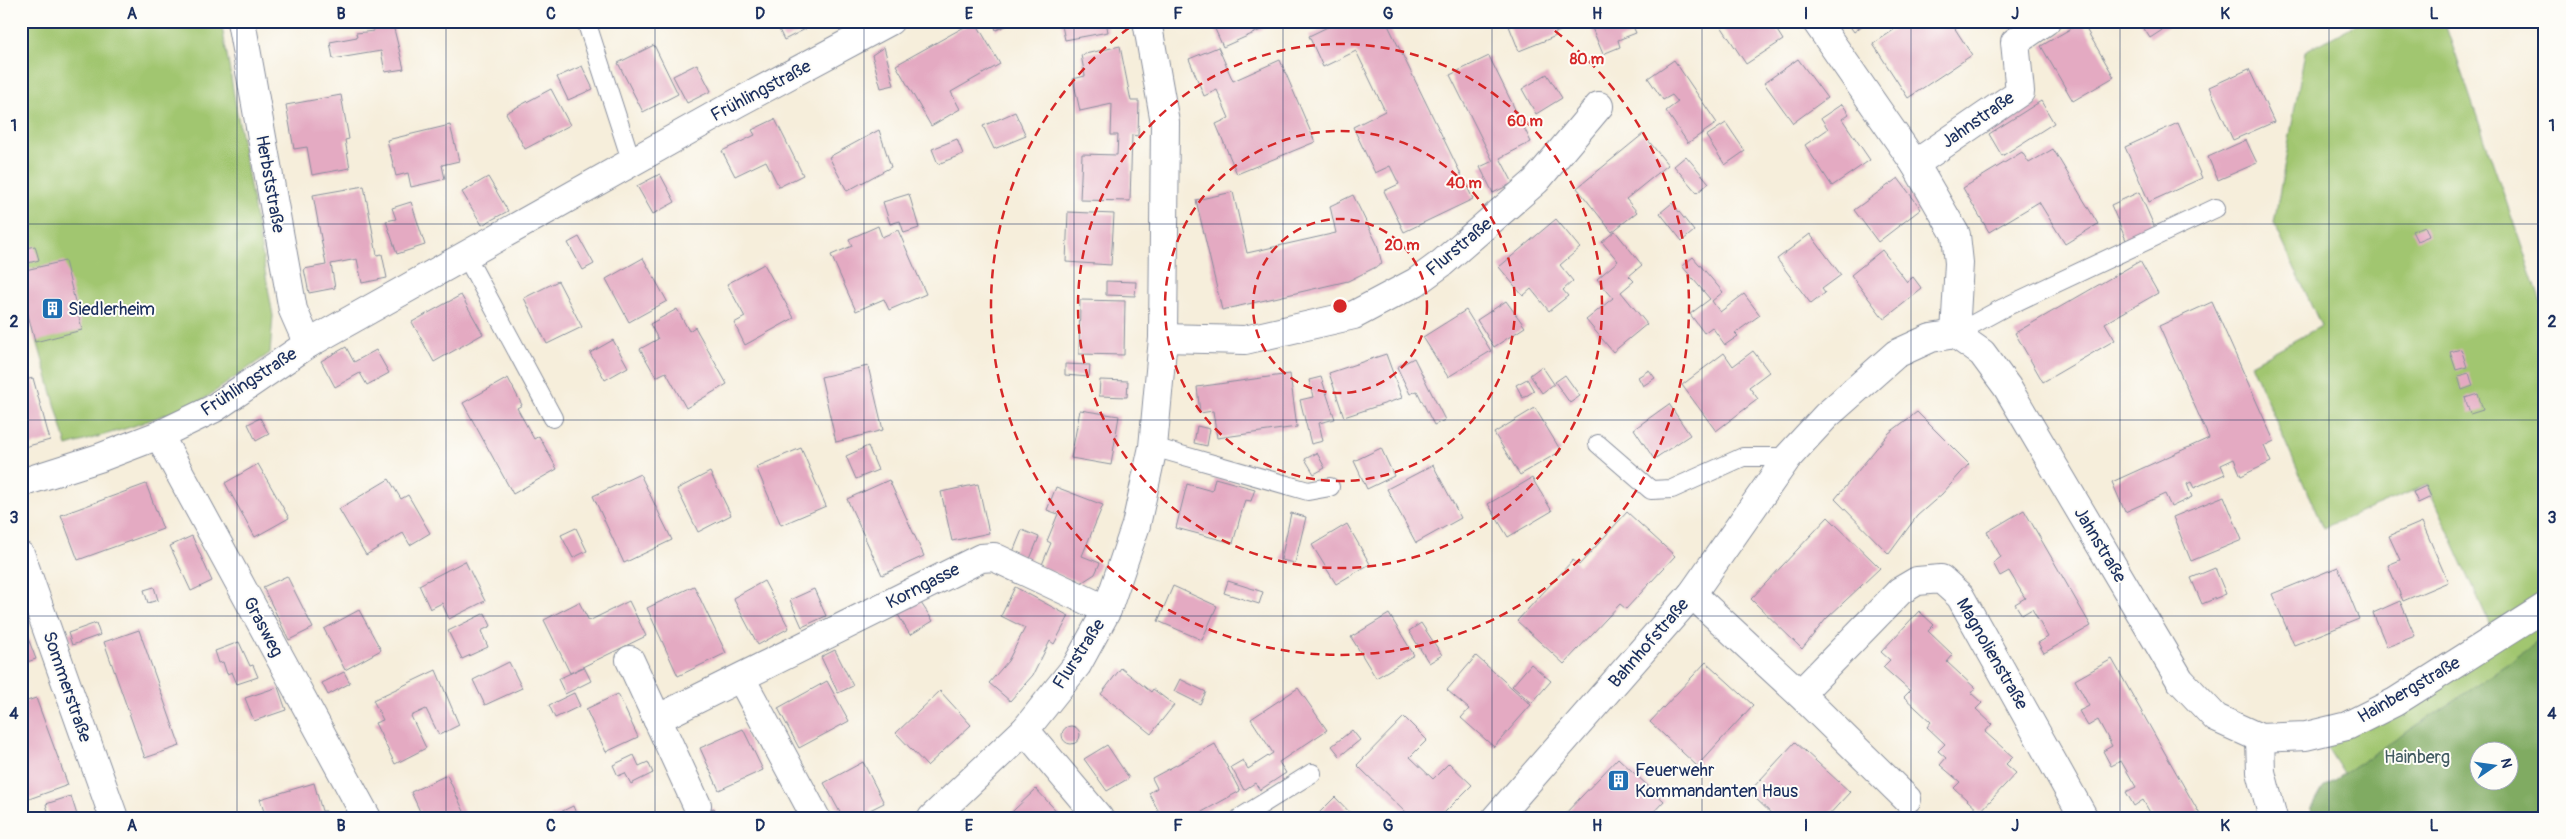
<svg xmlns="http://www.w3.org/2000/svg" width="2566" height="839" font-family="Pangolin,sans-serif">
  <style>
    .green { fill: #a1c670; stroke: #5e7a67; fill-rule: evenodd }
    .forest { fill: #80ab62; stroke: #4e6d60; fill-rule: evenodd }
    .building { fill: #e4aac2 }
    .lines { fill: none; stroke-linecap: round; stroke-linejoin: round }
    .service-casing { stroke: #888e9c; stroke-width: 20 }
    .minor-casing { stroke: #888e9c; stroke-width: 30 }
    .tertiary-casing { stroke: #888e9c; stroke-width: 30 }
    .service { stroke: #fff; stroke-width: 18 }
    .minor { stroke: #fff; stroke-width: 28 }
    .tertiary { stroke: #fff; stroke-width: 28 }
    .grid { fill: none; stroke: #1b2f5e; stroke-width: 1; stroke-opacity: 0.55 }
    .ring { fill: none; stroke: #d62828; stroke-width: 2.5; stroke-dasharray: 9 6 }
    .labels { text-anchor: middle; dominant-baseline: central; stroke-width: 4; stroke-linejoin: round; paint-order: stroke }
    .street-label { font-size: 18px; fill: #1b2f5e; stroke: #fdfcf7 }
    .poi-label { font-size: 18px; fill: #1b2f5e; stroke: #fdfcf7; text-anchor: start }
    .park-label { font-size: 18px; fill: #435c63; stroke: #fdfcf7 }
    .centre { fill: #d62828; stroke: #fdfcf7; stroke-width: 2.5 }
    .ring-label { font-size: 15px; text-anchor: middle; font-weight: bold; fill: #d62828; stroke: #fdfcf7; stroke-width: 4; stroke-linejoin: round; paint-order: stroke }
    .neatline { fill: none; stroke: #1b2f5e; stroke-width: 2 }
    .grid-label { font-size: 16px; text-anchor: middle; font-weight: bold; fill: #1b2f5e }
  </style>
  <rect width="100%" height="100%" fill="#fdfcf7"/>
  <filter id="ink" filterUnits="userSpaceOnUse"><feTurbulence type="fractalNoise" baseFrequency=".02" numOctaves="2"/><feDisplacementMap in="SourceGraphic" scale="10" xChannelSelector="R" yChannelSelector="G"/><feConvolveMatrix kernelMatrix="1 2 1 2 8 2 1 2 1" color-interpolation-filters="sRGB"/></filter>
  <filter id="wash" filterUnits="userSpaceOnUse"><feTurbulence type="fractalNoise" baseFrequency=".0096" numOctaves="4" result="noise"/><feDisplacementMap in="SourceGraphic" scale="20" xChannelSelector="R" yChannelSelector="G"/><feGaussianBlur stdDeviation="1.12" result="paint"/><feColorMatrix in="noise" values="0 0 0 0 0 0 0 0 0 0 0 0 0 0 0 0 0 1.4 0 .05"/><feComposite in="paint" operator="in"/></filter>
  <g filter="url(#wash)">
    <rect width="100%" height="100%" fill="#f6eedb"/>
    <g class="green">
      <path d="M21,21h200l52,295 -3,37 -70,49 -69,25 -64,19 -46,-162z"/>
      <path d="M2362,21h82l101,293v504h-173l-51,-80 175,-100 -69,-153 -104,43 -72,-164 70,-38 -47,-103 31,-171zM2478,752h30v30h-30z"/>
    </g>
    <path class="forest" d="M2545,635v183h-232l-2,-8 12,-22 184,-123zM2478,752h30v30h-30z"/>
    <g id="blocks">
      <g class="building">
        <path d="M372,21h20l12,48 -19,3 -4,-21 -48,8 -3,-17 27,-5 -1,-4 18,-2z"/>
        <path d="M775,21h46l-37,19z"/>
        <path d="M975,21l25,43 -49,28 9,17 -29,17 -35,-61z"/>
        <path d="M993,21h25l-22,9z"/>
        <path d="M1061,21h45l2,11 -43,8z"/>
        <path d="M1233,21h48l-58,26 -8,-18z"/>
        <path d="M1340,21h46l87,178 -69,33 -20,-41 15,-7 -9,-18 -15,7 -22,-46 32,-16 -29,-60 -33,16 -14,-31z"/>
        <path d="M1507,21h75l-27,12 1,3 -37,15z"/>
        <path d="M1589,21h48l-5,3 4,9 -18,7 2,7 -17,7z"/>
        <path d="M1729,21h42l12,19 -37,24 -25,-38z"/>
        <path d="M1846,21h22l-14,11z"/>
        <path d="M1907,21h43l22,34 -64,43 -35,-54z"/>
        <path d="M2139,21h37l-26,17z"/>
        <path d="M2082,22l32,55 -41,24 -32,-55z"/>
        <path d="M654,45l24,49 -35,18 -25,-49z"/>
        <path d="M1120,46l11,55h8l-1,35 -6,-1 -2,66 -50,-1 2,-46 35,1 1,-20h-7l1,-31 -32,7 -7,-32 12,-3 -4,-21z"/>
        <path d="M884,47l10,38 -13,3 -9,-33z"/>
        <path d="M1218,47l15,34 47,-21 35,82 -78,32 -21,-50 13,-6 -12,-28 -13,6 -15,-37z"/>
        <path d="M1489,56l42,86 -31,16 13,25 -20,10 -13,-26 13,-6 -43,-86z"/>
        <path d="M1798,59l29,39 -34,25 -29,-40z"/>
        <path d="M1674,60l43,63 -29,20 -22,-32 12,-9 -6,-7 -9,5 -15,-22z"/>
        <path d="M697,64l14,27 -24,12 -14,-27z"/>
        <path d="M582,66l11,23 -25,11 -11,-23z"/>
        <path d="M2249,69l25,53 -41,18 -24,-53z"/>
        <path d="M1547,74l15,24 -26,16 -14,-25z"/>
        <path d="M551,89l19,36 -45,24 -19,-36z"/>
        <path d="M341,95l8,44 -4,1 5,28 -38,7 -5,-28 -13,2 -8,-44z"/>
        <path d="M2041,101l13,22 -52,33 -13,-22z"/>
        <path d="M1842,104l7,10 -7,5 28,41 -38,26 -27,-41 23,-16 -7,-11z"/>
        <path d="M1015,112l11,24 -32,13 -11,-23z"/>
        <path d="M775,119l28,56 -24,12 -13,-26 -31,15 -13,-25 33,-16 -3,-5z"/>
        <path d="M1726,123l19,28 -20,14 -19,-29z"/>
        <path d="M2178,123l24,55 -53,24 -24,-55z"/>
        <path d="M450,125l9,36 -17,4 3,14 -34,8 -3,-14 -12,3 -9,-36z"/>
        <path d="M879,130l12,37 -44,24 -18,-34z"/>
        <path d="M1643,134l25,31 -42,34 11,13 -25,20 -35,-44z"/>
        <path d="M957,139l6,15 -25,10 -6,-15z"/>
        <path d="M2246,140l11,23 -39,17 -10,-23z"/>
        <path d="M2053,149l45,75 -33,20 -26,-42 -50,30 -26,-44 59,-36 7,11z"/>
        <path d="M1686,156l23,27 -12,10 -23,-27z"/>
        <path d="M660,174l15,28 -22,12 -16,-28z"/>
        <path d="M488,177l20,34 -26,14 -20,-33z"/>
        <path d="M1898,178l23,31 -43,33 -24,-32z"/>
        <path d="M364,186l13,69 5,-1 5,24 -25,5 -5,-24 -26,5 4,24 -26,5 -5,-24 22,-4 -13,-70z"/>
        <path d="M1233,192l14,61 89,-20 -6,-27 23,-11 24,49 5,20 -34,17 -126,29 -26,-110z"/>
        <path d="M2139,192l16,36 -29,12 -15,-35z"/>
        <path d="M909,194l10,34 -15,5 -4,-12 -10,3 -7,-22z"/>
        <path d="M411,202l14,43 -28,9 -11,-33 10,-2 -4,-11z"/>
        <path d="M1672,203l22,28 -12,10 -22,-28z"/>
        <path d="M1068,212l46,2 -3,51 -45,-3z"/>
        <path d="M1556,219l24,29 -20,17 13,16 -10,9 5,6 -19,15 -18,-22 -8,7 -24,-29z"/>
        <path d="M878,226l4,11 16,-7 28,64 -37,16 -5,-11 -28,12 -25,-56 21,-9 -3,-7z"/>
        <path d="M2425,226l4,10 -12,5 -5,-10z"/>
        <path d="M1615,231l27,34 -13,11 5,5 -13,11 26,32 -34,28 -27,-32 27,-22 -16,-19 21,-18 -16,-19z"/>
        <path d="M1810,234l31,41 -19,14 3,4 -14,11 -34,-45z"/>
        <path d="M579,237l15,27 -11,6 -15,-27z"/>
        <path d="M35,246l4,14 -18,5v-16z"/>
        <path d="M1882,250l25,32 6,-5 9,12 -38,30 -33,-44z"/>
        <path d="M1693,257l30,35 -11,9 8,11 24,-18 16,21 -25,18 3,3 -13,9 -13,-18 -8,6 -14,-19 20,-15 -28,-33z"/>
        <path d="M643,258l24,43 -38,21 -23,-43z"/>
        <path d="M65,261l17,69 -47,12 -14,-54v-17z"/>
        <path d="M2140,261l18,32 -53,30 10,17 -72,42 -28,-49z"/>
        <path d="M764,264l30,54 -49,27 -11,-22 11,-6 -18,-33z"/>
        <path d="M558,281l24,46 -35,17 -23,-46z"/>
        <path d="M1106,281l30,1 -1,14 -29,-1z"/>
        <path d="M461,295l22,39 -49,28 -22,-40z"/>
        <path d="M1080,300l45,1 -1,54 -45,-1z"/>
        <path d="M1506,301l19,26 -31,20 -17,-27z"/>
        <path d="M2212,302l62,139 -10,5 7,16 -30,14 -7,-17 -13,6 4,9 -31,14 -3,-6 -4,2 5,13 -21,10 -6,-13 -40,18 -13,-30 97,-44 -50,-112z"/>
        <path d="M677,309l12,22 6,-4 32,57 -41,24 -20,-36 -10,5 -16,-28 18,-10 -8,-15z"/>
        <path d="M1466,310l25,41 -43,26 -25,-40z"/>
        <path d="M613,340l15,27 -23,13 -15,-27z"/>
        <path d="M346,347l8,15 22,-12 13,23 -22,12 -7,-12 -25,14 -14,-26z"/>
        <path d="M2461,349l6,18 -11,3 -6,-18z"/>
        <path d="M1753,351l16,21 -20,15 9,12 -42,32 -34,-46 42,-32 9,13z"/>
        <path d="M1386,354l16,44 -58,19 -15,-44z"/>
        <path d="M1414,358l31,62 -11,5 -17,-34 -7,3 -13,-27z"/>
        <path d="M1065,364l25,1 -1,12 -24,-2z"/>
        <path d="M868,366l15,64 -47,12 -15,-65z"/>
        <path d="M1542,366l12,18 -12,9 -12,-18z"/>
        <path d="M1649,370l6,8 -12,8 -5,-9z"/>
        <path d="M2469,373l4,13 -11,4 -4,-14z"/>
        <path d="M1290,374l7,53 -80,11 -4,-27 -13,2 -3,-26z"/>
        <path d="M1565,375l15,21 -10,7 -15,-21z"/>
        <path d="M1321,377l14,42 -16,4 4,18 -12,3 -11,-44 13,-3 -4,-17z"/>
        <path d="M33,378l17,62 -29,8v-67z"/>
        <path d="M508,378l14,27 -5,3 17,31 5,-3 18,33 -44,25 -50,-91z"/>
        <path d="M1527,379l7,12 -11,7 -7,-13z"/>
        <path d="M1100,380l28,1 -1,16 -28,-1z"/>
        <path d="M2478,394l5,16 -13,4 -5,-16z"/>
        <path d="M1669,404l21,31 -36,24 -20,-30z"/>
        <path d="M1535,408l26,43 -41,24 -26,-42z"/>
        <path d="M1080,410l39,6 -8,49 -40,-7z"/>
        <path d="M1917,412l52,52 -27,30 -25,22 -28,38 -54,-55 54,-66z"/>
        <path d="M260,418l9,16 -13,7 -8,-17z"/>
        <path d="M1197,426l13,3 -3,17 -13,-3z"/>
        <path d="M868,446l10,24 -22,9 -10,-23z"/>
        <path d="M801,448l25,58 -45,19 -25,-58z"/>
        <path d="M1381,448l13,28 -27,13 -13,-28z"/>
        <path d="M1317,453l8,15 -11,6 -9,-15z"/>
        <path d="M258,464l31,54 -34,19 -30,-54z"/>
        <path d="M1433,465l28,53 -45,25 -29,-54z"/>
        <path d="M710,472l21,43 -33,17 -21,-43z"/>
        <path d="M640,474l32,66 -48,23 -31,-67z"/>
        <path d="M1215,478l40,11 -4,12 -6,-1 -12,43 -57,-15 11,-44 25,7z"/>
        <path d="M1532,478l20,33 -44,26 -20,-33z"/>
        <path d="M389,479l12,20 7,-4 22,38 -20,12 -7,-12 -37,22 -27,-46z"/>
        <path d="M889,480l35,76 -42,19 -35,-76z"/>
        <path d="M146,484l17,45 -85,31 -17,-45z"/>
        <path d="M978,484l11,49 -37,8 -11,-49z"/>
        <path d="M2426,486l5,11 -13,6 -5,-11z"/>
        <path d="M1056,487l47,18 -21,51 18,7 -5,11 -14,9 -40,-16 10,-24 -4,-2 11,-27 -11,-4z"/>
        <path d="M2224,496l18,44 -51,21 -18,-44z"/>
        <path d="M2024,510l67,116 -47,27 -6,-10 10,-6 -16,-28 -10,6 -7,-11 10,-6 -16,-27 -9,5 -7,-13 8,-6 -14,-25z"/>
        <path d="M1627,512l48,44 -49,53 -6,-5 -56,60 -47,-43 56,-61 6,5z"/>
        <path d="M1291,513l15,4 -11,46 -14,-3z"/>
        <path d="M1828,517l52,51 -54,51 -24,30 -51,-50z"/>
        <path d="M2422,522l26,60 -45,19 -15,-36 12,-5 -11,-24z"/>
        <path d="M1347,524l23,40 -34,20 -24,-39z"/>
        <path d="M576,528l11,23 -14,7 -12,-23z"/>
        <path d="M1022,530l17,7 -9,22 -17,-7z"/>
        <path d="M192,536l20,45 -21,10 -21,-45z"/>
        <path d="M465,561l20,40 -36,18 -7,-16 -12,6 -11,-24z"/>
        <path d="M2338,567l21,52 -65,26 -22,-51z"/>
        <path d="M2215,568l11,26 -24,10 -11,-26z"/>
        <path d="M287,576l26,52 -24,12 -26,-53z"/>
        <path d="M764,581l25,47 -31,17 -25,-47z"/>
        <path d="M1228,581l35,11 -4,12 -35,-11z"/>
        <path d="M694,586l32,67 -48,23 -31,-68z"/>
        <path d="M1173,586l44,20 -15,34 -44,-19z"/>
        <path d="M154,587l4,13 -10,3 -4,-13z"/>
        <path d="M1015,587l54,29 -15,28 -4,-3 -17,34 -23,26 -21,-18 19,-22 17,-33 -24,-12z"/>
        <path d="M814,589l12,27 -24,11 -12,-27z"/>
        <path d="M919,600l14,21 -23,14 -13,-22z"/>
        <path d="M629,601l17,35 -76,37 -26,-53 35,-18 10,19z"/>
        <path d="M2400,601l15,35 -28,11 -14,-34z"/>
        <path d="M359,610l22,40 -36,20 -21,-41z"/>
        <path d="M1919,611l15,14 -6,6 25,24 -6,7 28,26 -4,5 11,10 -6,6 16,15 -7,8 28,25 -7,7 10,9 -36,39 -26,-24 6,-6 -20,-17 6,-7 -8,-7 7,-7 -18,-17 4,-5 -27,-25 6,-6 -27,-24 7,-7 -9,-8z"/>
        <path d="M485,613l6,13 -10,5 7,16 -26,12 -14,-28z"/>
        <path d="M1389,614l25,41 -38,23 -25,-41z"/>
        <path d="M96,623l4,12 -28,10 -4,-12z"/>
        <path d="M1421,623l21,32 -13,8 -20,-32z"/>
        <path d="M139,630l41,116 -35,12 -41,-116z"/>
        <path d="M26,633l10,26 -15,5v-29z"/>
        <path d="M239,642l11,24 3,-1 5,12 -21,7 -5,-12 -5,2 -4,-12 -4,1 -4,-12z"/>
        <path d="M835,650l18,36 -15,7 -17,-36z"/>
        <path d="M1476,656l55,49 -37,42 -33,-29 8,-9 -22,-19z"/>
        <path d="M2112,659l45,80 45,79h-49l-10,-18 -9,6 -8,-14 10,-5 -15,-26 -10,5 -8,-15 9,-5 -14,-26 -10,6 -9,-15 10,-5 -14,-26z"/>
        <path d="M509,662l13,26 -37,17 -12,-25z"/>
        <path d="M1706,662l47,43 -56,61 -47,-44z"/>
        <path d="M1531,664l20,17 -19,22 -20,-17z"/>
        <path d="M584,667l7,14 -26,13 -7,-15z"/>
        <path d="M1121,668l30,24 2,-3 21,16 -23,29 -50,-40z"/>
        <path d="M436,670l23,55 -20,10 -13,-26 -15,7 15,32 -31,16 -20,-41 8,-3 -10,-20z"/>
        <path d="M344,672l6,11 -22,12 -6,-12z"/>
        <path d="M1180,679l26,13 -6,12 -26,-13z"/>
        <path d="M827,681l22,40 -50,27 -21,-40z"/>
        <path d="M278,687l8,23 -32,11 -9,-23z"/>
        <path d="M1298,688l29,42 -48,32 7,11 -26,17 -5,-7 -11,7 -13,-23 12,-7 5,9 25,-16 -22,-34z"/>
        <path d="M940,691l31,34 -44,41 -31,-33z"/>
        <path d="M574,693l6,13 -25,12 -6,-13z"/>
        <path d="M618,694l20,43 -32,15 -20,-43z"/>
        <path d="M36,698l32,87 -39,14 -8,-22v-74z"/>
        <path d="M1404,717l23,23 -17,17 23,22 16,-16 23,22 -33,33h-28l-54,-53z"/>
        <circle cx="1071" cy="735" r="9"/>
        <path d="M743,729l20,41 -44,20 -19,-42z"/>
        <path d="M1352,730l8,10 -20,16 -8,-10z"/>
        <path d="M1795,742l55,50 -24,26h-50l-27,-26z"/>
        <path d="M1215,744l25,47 -49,27h-17l-2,-3 -10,3 -13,-25 8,-5 -5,-10z"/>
        <path d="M1107,745l22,33 -22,13 -23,-32z"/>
        <path d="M634,755l5,11 9,-4 5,11 -22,11 -6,-11 -7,3 -5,-11z"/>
        <path d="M1618,758l46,43 -16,17h-84l-1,-2z"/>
        <path d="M863,762l21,41 -14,7 3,8h-30l-19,-35z"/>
        <path d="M447,775l20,43h-44l-12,-26z"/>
        <path d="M314,783l8,28h4l2,7h-62l-6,-19z"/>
        <path d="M1036,789l27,29h-57l8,-8z"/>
        <path d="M71,796l7,22h-36l7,-3 -3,-11z"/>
        <path d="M1335,797l20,21h-41z"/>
        <path d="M573,806l5,12h-30z"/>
        <path d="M714,808l4,10h-18l2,-5z"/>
      </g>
    </g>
  </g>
  <g filter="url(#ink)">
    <use href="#blocks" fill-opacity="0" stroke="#888e9c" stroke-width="1"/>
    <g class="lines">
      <defs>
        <g id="service">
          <path d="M586,21l46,142"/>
          <path d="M466,256l87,162"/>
          <path d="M1955,334l46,-25 215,-101"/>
          <path d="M1598,444l53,46 21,-1 71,-32h45"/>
          <path d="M1153,447l155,44 22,-4"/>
          <path d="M1240,818l72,-45"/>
        </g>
        <g id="minor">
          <path d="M241,21l52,289 15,34"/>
          <path d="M1915,164l105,-72 -5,-50 31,-21"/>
          <path d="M1163,338l82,2 109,-25 62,-33 26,-19 94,-82 63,-75"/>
          <path d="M159,435l208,383"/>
          <path d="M21,483l78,-25 60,-23 54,-26 95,-65 429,-241 153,-82"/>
          <path d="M21,556l93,262"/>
          <path d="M1692,594l108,100 100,-103 17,-10 24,-2 19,17 124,222"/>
          <path d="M630,660l67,145"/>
          <path d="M741,678l75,140"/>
          <path d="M1800,694l107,105"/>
          <path d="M657,719l324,-161 13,-1 113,53"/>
          <path d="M1025,730l74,88"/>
          <path d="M2260,738l1,34 12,46"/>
          <path d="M932,818l93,-88 52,-65 30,-55 29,-85 17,-78 10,-109 2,-216 -18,-101"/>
        </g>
        <g id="tertiary">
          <path d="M1816,21l99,143 41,71 3,28 -4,71"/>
          <path d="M1955,334l27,19 25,34 173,293 36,38 44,20 46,-2 41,-10 48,-24 150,-95"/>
          <path d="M1496,818l196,-224 96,-137 38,-41 70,-62 35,-16 24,-4"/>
        </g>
      </defs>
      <use href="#service" class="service-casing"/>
      <use href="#minor" class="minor-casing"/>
      <use href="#tertiary" class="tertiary-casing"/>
      <use href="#service" class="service"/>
      <use href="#minor" class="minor"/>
      <use href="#tertiary" class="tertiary"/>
    </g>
  </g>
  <path class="grid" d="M237,21v797M446,21v797M655,21v797M864,21v797M1074,21v797M1283,21v797M1492,21v797M1702,21v797M1911,21v797M2120,21v797M2329,21v797M21,224h2524M21,420h2524M21,616h2524"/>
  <g class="ring">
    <circle cx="1340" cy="306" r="87"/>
    <circle cx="1340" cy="306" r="175"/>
    <circle cx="1340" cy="306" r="262"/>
    <path d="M1543 22A349 349 0 1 1 1137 22"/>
  </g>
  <defs>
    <symbol id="building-square" viewBox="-11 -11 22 22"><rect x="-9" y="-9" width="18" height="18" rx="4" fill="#1f6fb2" stroke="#fdfcf7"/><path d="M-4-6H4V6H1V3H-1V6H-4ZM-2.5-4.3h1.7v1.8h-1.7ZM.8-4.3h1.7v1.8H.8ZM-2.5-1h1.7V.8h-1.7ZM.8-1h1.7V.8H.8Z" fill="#fff"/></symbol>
  </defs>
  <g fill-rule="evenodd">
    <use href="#building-square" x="40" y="296" width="25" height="25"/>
    <use href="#building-square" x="1606" y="768" width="25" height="25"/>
  </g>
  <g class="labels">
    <g class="street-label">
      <text transform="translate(761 91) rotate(-28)">Frühlingstraße</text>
      <text transform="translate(1978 120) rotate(-35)">Jahnstraße</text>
      <text transform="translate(270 184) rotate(80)">Herbststraße</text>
      <text transform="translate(1459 247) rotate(-40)">Flurstraße</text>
      <text transform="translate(249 382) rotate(-33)">Frühlingstraße</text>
      <text transform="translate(2100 545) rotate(59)">Jahnstraße</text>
      <text transform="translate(923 586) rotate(-27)">Korngasse</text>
      <text transform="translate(263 627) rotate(62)">Grasweg</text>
      <text transform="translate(1649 643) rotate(-49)">Bahnhofstraße</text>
      <text transform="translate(1079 654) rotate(-57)">Flurstraße</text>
      <text transform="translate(1992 654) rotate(60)">Magnolienstraße</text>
      <text transform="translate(67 687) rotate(71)">Sommerstraße</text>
      <text transform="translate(2409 690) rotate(-30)">Hainbergstraße</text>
    </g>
    <g class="poi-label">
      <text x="68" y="309">Siedlerheim</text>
      <text x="1635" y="770">Feuerwehr<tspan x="1635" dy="21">Kommandanten Haus</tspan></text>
    </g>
    <g class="park-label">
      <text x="2417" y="757">Hainberg</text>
    </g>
  </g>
  <circle cx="1340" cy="306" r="8" class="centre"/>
  <g class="ring-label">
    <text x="1587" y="64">80 m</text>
    <text x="1525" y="126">60 m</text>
    <text x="1464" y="188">40 m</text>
    <text x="1402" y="250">20 m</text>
  </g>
  <rect width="2566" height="839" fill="none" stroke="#fdfcf7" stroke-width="55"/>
  <g transform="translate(2494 766) rotate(77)"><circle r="24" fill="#fdfcf7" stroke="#a3aaba"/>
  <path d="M0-4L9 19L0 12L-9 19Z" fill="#1f6fb2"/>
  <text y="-8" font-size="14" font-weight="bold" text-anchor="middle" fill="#1b2f5e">N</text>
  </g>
  <rect x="28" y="28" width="2510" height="784" class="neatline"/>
  <g class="grid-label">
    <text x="132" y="19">A</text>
    <text x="341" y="19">B</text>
    <text x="551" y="19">C</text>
    <text x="760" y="19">D</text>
    <text x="969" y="19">E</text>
    <text x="1178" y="19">F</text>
    <text x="1388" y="19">G</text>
    <text x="1597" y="19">H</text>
    <text x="1806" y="19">I</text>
    <text x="2015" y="19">J</text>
    <text x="2225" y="19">K</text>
    <text x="2434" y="19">L</text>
    <text x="14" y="131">1</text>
    <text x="2552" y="131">1</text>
    <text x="14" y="327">2</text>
    <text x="2552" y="327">2</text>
    <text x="14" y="523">3</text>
    <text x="2552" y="523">3</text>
    <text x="14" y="719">4</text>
    <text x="2552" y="719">4</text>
    <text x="132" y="831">A</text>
    <text x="341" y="831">B</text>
    <text x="551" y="831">C</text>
    <text x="760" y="831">D</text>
    <text x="969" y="831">E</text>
    <text x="1178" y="831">F</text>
    <text x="1388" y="831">G</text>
    <text x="1597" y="831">H</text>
    <text x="1806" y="831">I</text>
    <text x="2015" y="831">J</text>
    <text x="2225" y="831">K</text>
    <text x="2434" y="831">L</text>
  </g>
</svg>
